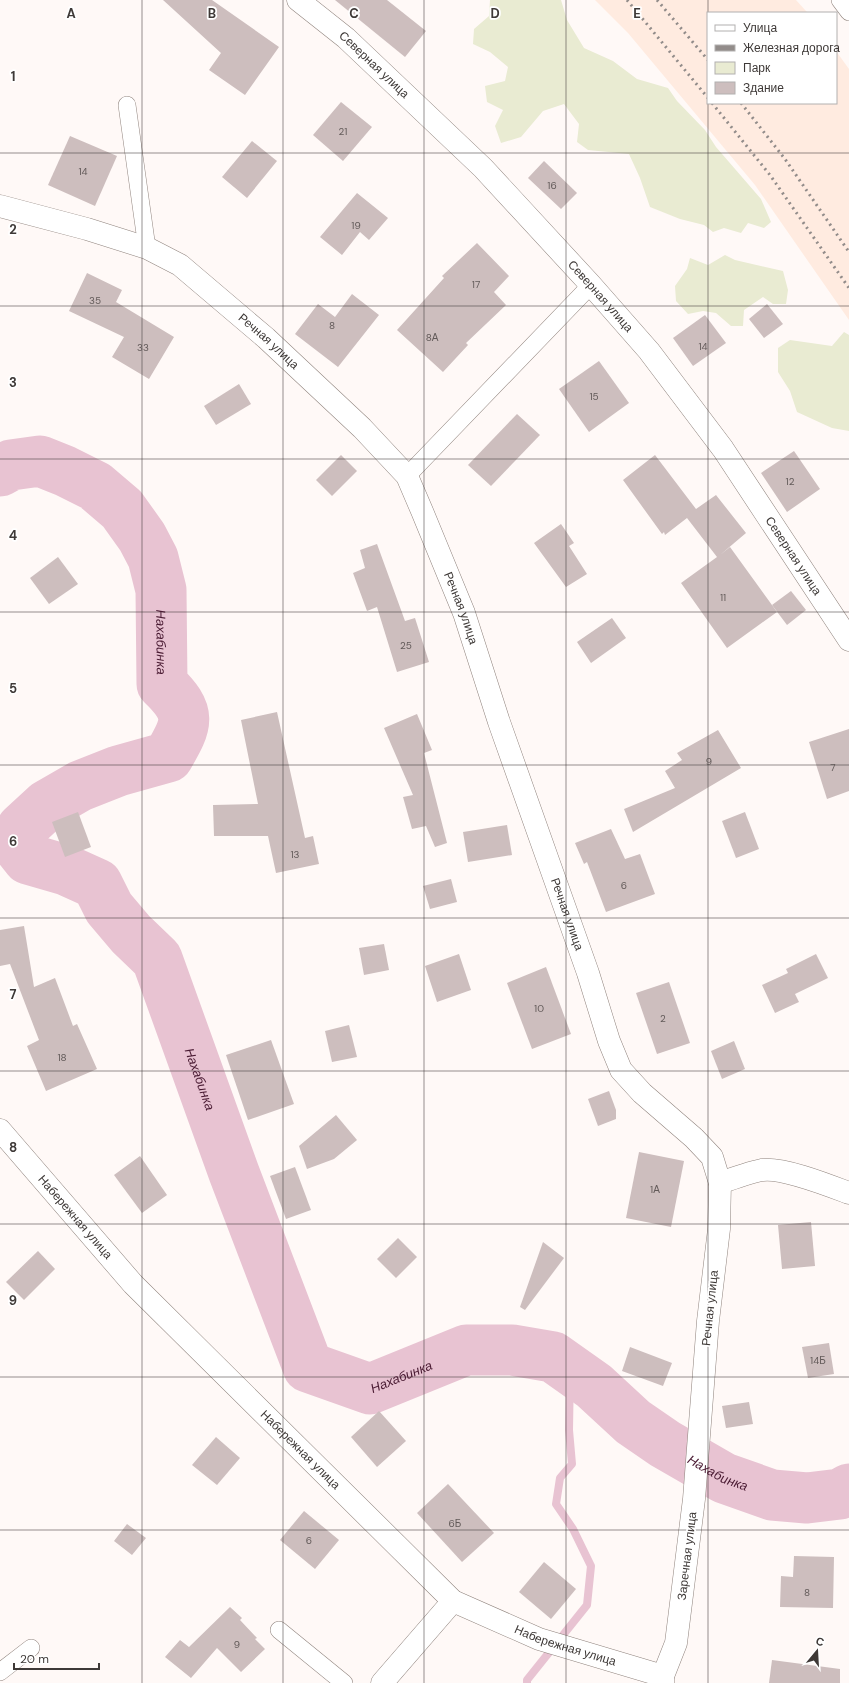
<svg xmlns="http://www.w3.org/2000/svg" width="849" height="1683" font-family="'DM Sans',sans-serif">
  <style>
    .built { fill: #ffebe0 }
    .green { fill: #e9ebd2 }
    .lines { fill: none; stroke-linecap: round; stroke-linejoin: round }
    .stream { stroke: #e8c3d2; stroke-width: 8 }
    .river { stroke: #e8c3d2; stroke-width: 51 }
    .building { fill: #cdbebe }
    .service-casing { stroke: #90847e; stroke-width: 18 }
    .minor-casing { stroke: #90847e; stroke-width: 23 }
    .service { stroke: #fff; stroke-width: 17 }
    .minor { stroke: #fff; stroke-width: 22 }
    .rail { stroke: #928c8a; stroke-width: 3; stroke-dasharray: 2 4; stroke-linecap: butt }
    .grid { fill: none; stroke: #3e3937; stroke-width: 1; stroke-opacity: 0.55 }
    .labels { text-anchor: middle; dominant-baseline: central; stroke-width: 3.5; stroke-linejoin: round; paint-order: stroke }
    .number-label { font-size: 10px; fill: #625a59 }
    .street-label { font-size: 12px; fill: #3e3937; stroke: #fff }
    .water-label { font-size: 13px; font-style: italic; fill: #491a32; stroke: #fff }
    .grid-label { font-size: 13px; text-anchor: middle; font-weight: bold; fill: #3e3937; stroke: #fff; stroke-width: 3.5; stroke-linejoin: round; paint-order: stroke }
  </style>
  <rect width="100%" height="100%" fill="#fff9f7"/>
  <path class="built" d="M595,0h201l10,11 2,2h-100v90h128v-52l13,18v251l-94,-135 -127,-152z"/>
  <g class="green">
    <path d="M490,0h71l6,20 17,28 29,13 24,18 31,9 9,13 28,29 11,17 45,52 10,23 -7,6 -16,-5 -7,10 -17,-5 -11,4 -9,-7 -24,-6 -30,-12 -10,-29 -11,-24 -41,-4 -11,-8 2,-18 -15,-20 -21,7 -22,26 -20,6 -6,-17 8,-16 -16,-8 -2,-16 20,-5 3,-14 -18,-15 -17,-8 1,-15 15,-13z"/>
    <path d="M725,255l10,5 48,11 5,19 -2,14h-13l-10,-7 -19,13 -1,16h-12l-15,-13 -13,-2 -15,3 -12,-13 -1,-15 12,-17 3,-11 18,7z"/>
    <path d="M844,332l5,3v96l-17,-3 -35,-16 -7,-21 -12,-19v-24l12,-8 42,6z"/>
  </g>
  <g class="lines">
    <path class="stream" d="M527,1683v-3l60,-75 4,-39 -18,-37 -17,-25 4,-26 12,-14 -3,-34 1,-62"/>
    <path class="river" id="s1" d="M0,471l11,-6 29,-4 25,10 30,15 27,23 20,28 11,21 8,32 1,94c30,29 26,39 6,73l-50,14 -38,15 -33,19 -25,23 -5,17 11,14 38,11 31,14 12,24 22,26 26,25 77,214 74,194 62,22 96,-39h46l41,7 41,29 39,36 32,22 59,34 48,17 35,3 33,-4 9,-5"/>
  </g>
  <g class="building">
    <path d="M163,0h49l67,47 -34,48 -36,-25 12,-17z"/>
    <path d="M335,0h52l39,31 -21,26z"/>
    <path d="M341,102l31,25 -29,34 -30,-26z"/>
    <path d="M70,136l47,20 -22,50 -47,-21z"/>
    <path d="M252,141l25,20 -30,37 -25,-21z"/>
    <path d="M544,161l33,32 -16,16 -33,-31z"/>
    <path d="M357,193l31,25 -19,22 -9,-8 -18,23 -22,-18z"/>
    <path d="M477,243l32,33 -15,16 12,13 -40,38 2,2 -25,27 -46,-42 47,-52 -2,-2z"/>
    <path d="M87,273l35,17 -6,12 58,35 -25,42 -37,-22 12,-20 -55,-26z"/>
    <path d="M352,294l27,21 -41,52 -43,-33 23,-30 17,13z"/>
    <path d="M767,304l16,20 -19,14 -15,-19z"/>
    <path d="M705,315l21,28 -33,23 -20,-28z"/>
    <path d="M599,361l30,42 -40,29 -30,-43z"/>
    <path d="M239,384l12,20 -35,21 -12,-19z"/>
    <path d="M517,414l23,21 -49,51 -23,-21z"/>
    <path d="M794,451l26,38 -33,23 -26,-39z"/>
    <path d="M341,455l16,16 -25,25 -16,-16z"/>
    <path d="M655,455l41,54 20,-14 30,38 -26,22 10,-8 47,65 -50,36 -46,-65 36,-26 -30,-39 -22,17 -1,-3 -2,2 -39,-54z"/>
    <path d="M561,524l13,19 -5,3 18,28 -21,13 -32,-44z"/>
    <path d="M377,544l28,77 10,-3 14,44 -32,10 -20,-65 -10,4 -14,-38 12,-5 -5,-18z"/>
    <path d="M58,557l20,27 -29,20 -19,-26z"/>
    <path d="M791,591l15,19 -19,15 -15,-20z"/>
    <path d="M612,618l14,20 -35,25 -14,-21z"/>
    <path d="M277,712l28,126 8,-2 6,28 -43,9 -8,-37h-54l-1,-31 45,-1 -17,-84z"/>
    <path d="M417,714l15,36 -8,3 23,90 -12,4 -9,-21 -14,3 -9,-32 10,-2 -29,-67z"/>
    <path d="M849,729v62l-22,8 -18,-57z"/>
    <path d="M718,730l23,38 -108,64 -9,-23 51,-21 -10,-17 17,-11 -5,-7z"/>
    <path d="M78,812l13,35 -26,10 -13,-35z"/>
    <path d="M745,812l14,37 -23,9 -14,-37z"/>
    <path d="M507,825l5,30 -44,7 -5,-30z"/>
    <path d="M611,829l14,30 15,-5 15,40 -49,18 -19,-50 -3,2 -9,-21z"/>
    <path d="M451,879l6,23 -27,7 -7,-23z"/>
    <path d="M24,926l10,61 21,-9 18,48 4,-2 20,45 -51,22 -19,-45 12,-6 -29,-76 -10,2v-36z"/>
    <path d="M384,944l5,26 -25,5 -5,-27z"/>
    <path d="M459,954l12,36 -34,12 -12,-36z"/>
    <path d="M816,954l12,24 -33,16 4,8 -24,11 -13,-28 26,-12 -2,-4z"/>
    <path d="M546,967l25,67 -39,15 -25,-66z"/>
    <path d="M669,982l21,61 -33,11 -21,-61z"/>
    <path d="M349,1025l8,32 -25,5 -7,-31z"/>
    <path d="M271,1040l23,64 -46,16 -22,-65z"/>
    <path d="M734,1041l11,28 -23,10 -11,-28z"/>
    <path d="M609,1091l7,19v9l-18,7 -10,-27z"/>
    <path d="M336,1115l21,25 -23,19 -27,10 -8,-23z"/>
    <path d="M639,1152l45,9 -13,66 -45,-9z"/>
    <path d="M140,1156l27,39 -25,18 -28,-38z"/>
    <path d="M295,1167l16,43 -25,9 -16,-43z"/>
    <path d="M811,1222l4,44 -33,3 -4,-44z"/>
    <path d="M398,1238l19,19 -21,21 -19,-19z"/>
    <path d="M543,1242l21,16 -39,52 -5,-3z"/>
    <path d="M38,1251l17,18 -31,31 -18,-18z"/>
    <path d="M829,1343l5,31 -26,4 -6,-31z"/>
    <path d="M630,1347l42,16 -9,23 -41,-15z"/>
    <path d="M749,1402l4,22 -27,4 -4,-22z"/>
    <path d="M379,1411l27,30 -29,26 -26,-30z"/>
    <path d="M216,1437l24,21 -23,27 -25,-20z"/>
    <path d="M448,1484l46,49 -32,29 -45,-49z"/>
    <path d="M304,1511l35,29 -24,29 -35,-29z"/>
    <path d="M127,1524l19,14 -14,17 -18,-14z"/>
    <path d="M794,1556l40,1 -1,51 -53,-1 1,-31 12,1z"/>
    <path d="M544,1562l32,27 -25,30 -32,-27z"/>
    <path d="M230,1607l12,11 -2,2 17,18 -2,1 10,10 -24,23 -24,-24 -26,30 -26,-21 15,-17 9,7z"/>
    <path d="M772,1660l68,9v14h-71z"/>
  </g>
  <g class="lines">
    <defs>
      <g id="service">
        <path d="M840,0l9,12"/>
        <path d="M127,105l20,143"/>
        <path d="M407,476l184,-191"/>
        <path d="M279,1630l65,53"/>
        <path d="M0,1672l31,-24"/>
      </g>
      <g id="minor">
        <path id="s2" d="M298,0l48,38 137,130 108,117 58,66 74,98 126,191"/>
        <path id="s3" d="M0,206l87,23 60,19 33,17 86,73 96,90 45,48 15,35 42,102 35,109 89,251 21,68 12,29 21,23 52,45 18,19 8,26 -1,46 -11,92 -14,178 -18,144 -13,33v7"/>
        <path id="s4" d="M0,1130l133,154 320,317 86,38 124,37"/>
        <path d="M720,1183c14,-5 28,-10 42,-13 21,-3 66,15 87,23"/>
        <path d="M382,1683l71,-82"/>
      </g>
    </defs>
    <use href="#service" class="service-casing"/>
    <use href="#minor" class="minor-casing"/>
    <use href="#service" class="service"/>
    <use href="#minor" class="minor"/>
    <g class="rail">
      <path d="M627,0l81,98"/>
      <path d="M657,0l51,60"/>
      <path d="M712,103l58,72 79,113"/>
      <path d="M741,103l44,56 64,93"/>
    </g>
  </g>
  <path class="grid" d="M142,0v1683M283,0v1683M424,0v1683M566,0v1683M708,0v1683M0,153h849M0,306h849M0,459h849M0,612h849M0,765h849M0,918h849M0,1071h849M0,1224h849M0,1377h849M0,1530h849"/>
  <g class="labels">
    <g class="number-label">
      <text x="343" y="131">21</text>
      <text x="83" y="171">14</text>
      <text x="552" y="185">16</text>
      <text x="356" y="225">19</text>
      <text x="476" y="284">17</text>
      <text x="95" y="300">35</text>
      <text x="332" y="325">8</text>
      <text x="432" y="337">8А</text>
      <text x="703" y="346">14</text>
      <text x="143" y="347">33</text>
      <text x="594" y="396">15</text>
      <text x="790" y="481">12</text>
      <text x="723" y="597">11</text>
      <text x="406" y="645">25</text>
      <text x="709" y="761">9</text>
      <text x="833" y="767">7</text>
      <text x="295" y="854">13</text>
      <text x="624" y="885">6</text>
      <text x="539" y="1008">10</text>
      <text x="663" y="1018">2</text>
      <text x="62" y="1057">18</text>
      <text x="655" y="1189">1А</text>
      <text x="818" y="1360">14Б</text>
      <text x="455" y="1523">6Б</text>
      <text x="309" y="1540">6</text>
      <text x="807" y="1592">8</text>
      <text x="237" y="1644">9</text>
    </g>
    <g class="street-label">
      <text stroke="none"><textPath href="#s2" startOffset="100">Северная улица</textPath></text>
      <text stroke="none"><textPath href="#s2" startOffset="424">Северная улица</textPath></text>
      <text stroke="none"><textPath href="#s3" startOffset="307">Речная улица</textPath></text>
      <text stroke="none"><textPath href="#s2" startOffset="748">Северная улица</textPath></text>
      <text stroke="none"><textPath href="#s3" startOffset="643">Речная улица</textPath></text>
      <text stroke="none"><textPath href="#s3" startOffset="967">Речная улица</textPath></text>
      <text stroke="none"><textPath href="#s4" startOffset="115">Набережная улица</textPath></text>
      <text transform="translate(710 1308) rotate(-84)">Речная улица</text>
      <text stroke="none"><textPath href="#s4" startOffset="439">Набережная улица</textPath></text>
      <text transform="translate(687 1556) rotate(-83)">Заречная улица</text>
      <text stroke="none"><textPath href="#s4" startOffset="775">Набережная улица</textPath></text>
    </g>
    <g class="water-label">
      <text stroke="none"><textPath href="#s1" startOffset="281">Нахабинка</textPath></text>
      <text stroke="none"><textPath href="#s1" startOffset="905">Нахабинка</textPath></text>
      <text stroke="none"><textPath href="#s1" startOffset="1312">Нахабинка</textPath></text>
      <text stroke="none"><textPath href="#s1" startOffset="1672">Нахабинка</textPath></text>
    </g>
  </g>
  <g class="grid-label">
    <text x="71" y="18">A</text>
    <text x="212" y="18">B</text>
    <text x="354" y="18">C</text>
    <text x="495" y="18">D</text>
    <text x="637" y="18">E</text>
    <text x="13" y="81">1</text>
    <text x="13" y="234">2</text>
    <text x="13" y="387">3</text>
    <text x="13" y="540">4</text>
    <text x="13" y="693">5</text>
    <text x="13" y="846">6</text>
    <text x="13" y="999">7</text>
    <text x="13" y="1152">8</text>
    <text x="13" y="1305">9</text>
  </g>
  <rect x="707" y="12" width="130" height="92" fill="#ffffff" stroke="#b2b0af"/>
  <rect x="715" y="25" width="20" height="6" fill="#ffffff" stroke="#b2b0af"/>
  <text x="743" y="32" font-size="12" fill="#3e3937">Улица</text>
  <rect x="715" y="45" width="20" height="6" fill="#928c8a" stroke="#b2b0af"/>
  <text x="743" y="52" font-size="12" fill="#3e3937">Железная дорога</text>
  <rect x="715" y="62" width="20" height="12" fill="#e9ebd2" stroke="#b2b0af"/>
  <text x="743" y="72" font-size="12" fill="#3e3937">Парк</text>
  <rect x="715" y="82" width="20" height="12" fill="#cdbebe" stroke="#b2b0af"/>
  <text x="743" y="92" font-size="12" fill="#3e3937">Здание</text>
  <g transform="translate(817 1651) rotate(18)" stroke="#ffffff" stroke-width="3" paint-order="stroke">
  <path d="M0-3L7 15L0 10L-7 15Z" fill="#3e3937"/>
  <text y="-6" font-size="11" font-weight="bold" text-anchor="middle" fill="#3e3937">С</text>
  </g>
  <path d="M14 1663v6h85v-6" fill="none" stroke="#3e3937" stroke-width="2"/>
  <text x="20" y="1663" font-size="12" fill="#3e3937" stroke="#ffffff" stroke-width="3" paint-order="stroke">20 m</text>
</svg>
